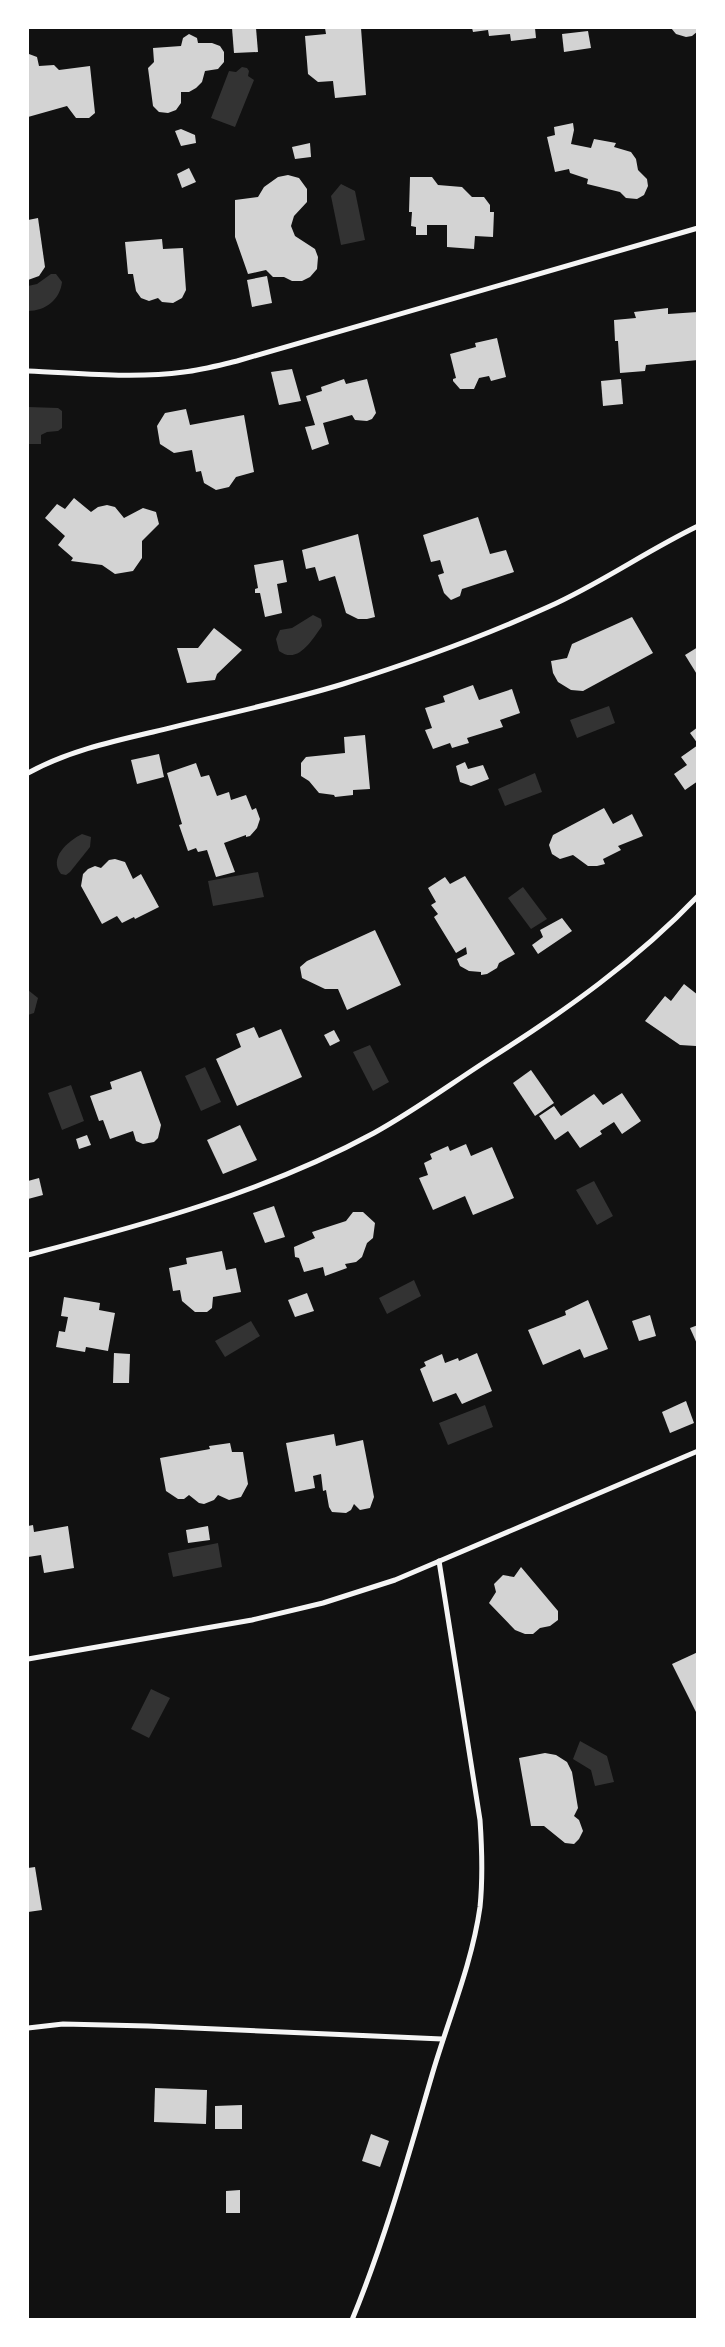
<svg xmlns="http://www.w3.org/2000/svg" width="725" height="2347" font-family="Montserrat,sans-serif">
  <style>
    .water { fill: #333 }
    .building { fill: #d3d3d3 }
    .lines { fill: none; stroke-linecap: round; stroke-linejoin: round }
    .minor { stroke: #f5f5f5; stroke-width: 5 }
  </style>
  <rect width="100%" height="100%" fill="#111"/>
  <g class="water">
    <path d="M242,67l5,1 2,3 -1,5 6,4 -19,47 -24,-9 18,-47 7,1z"/>
    <path d="M341,184l14,7 10,49 -24,5 -10,-49z"/>
    <path d="M51,274h5l6,8c-2,18 -17,29 -34,29v-25l9,-2z"/>
    <path d="M28,407l30,1 4,3v17l-4,3 -11,1 -6,3v9h-13z"/>
    <path d="M313,615l8,4 1,7c-10,14 -24,39 -43,25l-3,-12 4,-9 12,-2z"/>
    <path d="M609,706l6,17 -38,15 -7,-18z"/>
    <path d="M535,773l7,19 -37,14 -7,-17z"/>
    <path d="M82,834l9,3 -1,10 -20,25 -4,3 -5,-1c-13,-16 7,-33 21,-40z"/>
    <path d="M258,872l6,25 -51,9 -5,-25z"/>
    <path d="M523,887l24,32 -16,10 -23,-31z"/>
    <path d="M28,990l10,8 -4,15 -6,2z"/>
    <path d="M370,1045l19,37 -16,9 -20,-39z"/>
    <path d="M205,1067l16,35 -20,9 -16,-35z"/>
    <path d="M71,1085l13,36 -22,9 -14,-37z"/>
    <path d="M594,1181l19,35 -16,9 -21,-35z"/>
    <path d="M414,1280l7,16 -34,18 -8,-16z"/>
    <path d="M251,1321l9,15 -35,21 -10,-16z"/>
    <path d="M485,1405l8,22 -45,18 -9,-22z"/>
    <path d="M218,1543l4,24 -49,10 -5,-24z"/>
    <path d="M151,1689l19,9 -21,40 -18,-9z"/>
    <path d="M580,1741l27,15 7,26 -19,4 -4,-16 -18,-11z"/>
  </g>
  <g class="building">
    <path d="M232,28h24l2,24 -24,1z"/>
    <path d="M325,28h36l5,67 -31,3 -2,-17 -15,1 -10,-8 -3,-38 21,-2z"/>
    <path d="M472,28h63l1,10 -25,3 -1,-7 -21,2 -1,-6 -15,2z"/>
    <path d="M671,28h27v3l-6,5 -6,1 -10,-3z"/>
    <path d="M588,31l3,17 -27,4 -2,-18z"/>
    <path d="M189,34l8,4 1,5h14l8,3 4,6v10l-6,7 -13,2 -3,11 -6,6 -7,4h-8v11l-5,7 -8,3 -9,-1 -6,-6 -5,-38 6,-6 -1,-14 28,-2 2,-8z"/>
    <path d="M29,54l8,3 2,9 15,-1 5,5 31,-4 5,47 -6,5h-13l-9,-12 -39,11z"/>
    <path d="M573,123l1,7 -3,14 20,4 3,-9 22,4 -2,4 17,5 5,7 2,11 9,9 1,7 -4,9 -7,4 -11,-1 -6,-6 -33,-8 1,-5 -18,-6 -1,-4 -14,3 -8,-35 8,-2 -1,-8z"/>
    <path d="M181,129l14,6 1,8 -15,3 -6,-15z"/>
    <path d="M310,143l1,14 -16,2 -3,-12z"/>
    <path d="M189,168l7,14 -14,6 -5,-14z"/>
    <path d="M288,175l11,3 8,11v13l-13,14 -3,10 4,10 20,13 3,8 -1,12 -7,8 -8,4h-10l-8,-4h-11l-7,-7 -18,4 -13,-37v-37l23,-3 6,-10 14,-10z"/>
    <path d="M410,177h22l6,8 24,2 10,10h12l6,8v7h4l-1,25 -18,-1 -1,13 -27,-2v-22h-20v10h-11v-8l-5,-1 1,-14h-3z"/>
    <path d="M38,218l7,49 -6,9 -11,4v-60z"/>
    <path d="M162,239l1,10 20,-1 3,42 -4,8 -9,5 -11,-1 -4,-4 -9,3 -8,-3 -5,-7 -3,-17h-5l-3,-32z"/>
    <path d="M267,276l5,27 -20,4 -5,-27z"/>
    <path d="M668,308v6l30,-2v48l-52,5 -1,6 -25,2 -2,-32h-3l-1,-21 22,-2 -2,-6z"/>
    <path d="M497,338l9,39 -15,4 -2,-5 -10,2 -5,11h-14l-7,-8v-2l3,-1 -6,-24 26,-7 -1,-4z"/>
    <path d="M292,369l9,32 -22,4 -8,-33z"/>
    <path d="M344,379l2,5 21,-5 9,34 -4,6 -5,2 -12,-1 -3,-5 -29,8 6,21 -17,6 -7,-23 10,-2 -9,-29 16,-5 -1,-4z"/>
    <path d="M621,379l2,25 -20,2 -2,-25z"/>
    <path d="M186,409l4,16 54,-10 10,57 -18,5 -7,10 -13,3 -12,-7 -3,-12 -5,1 -4,-22 -18,3 -14,-9 -3,-18 8,-13z"/>
    <path d="M74,498l17,14 7,-5 9,-2 8,2 9,11 19,-10 13,4 3,12 -17,17v17l-9,13 -18,3 -13,-9 -31,-4 2,-3 -15,-13 7,-9 -20,-18 12,-14 8,5z"/>
    <path d="M478,517l12,37 16,-4 8,22 -52,17 -2,7 -9,4 -7,-7 -6,-18 6,-2 -4,-13 -9,2 -8,-27z"/>
    <path d="M358,534l17,83 -8,2h-9l-12,-6 -11,-37 -16,5 -4,-14 -9,2 -4,-19z"/>
    <path d="M283,560l4,22 -10,2 5,29 -17,4 -5,-24h-5v-4l3,-1 -4,-23z"/>
    <path d="M632,617l21,36 -70,38 -12,-1 -13,-8 -5,-9 -2,-12 16,-3 5,-14z"/>
    <path d="M214,628l28,22 -25,24 -2,6 -28,3 -10,-35h21z"/>
    <path d="M698,647v29l-13,-21z"/>
    <path d="M473,685l6,15 33,-11 8,24 -20,7 3,7 -36,11 2,5 -17,5 -2,-5 -17,6 -8,-19 7,-2 -7,-20 20,-6 -2,-6z"/>
    <path d="M698,727v17l-8,-11z"/>
    <path d="M365,735l5,54 -17,1v5l-18,2 -1,-2 -15,-2 -10,-12 -8,-5v-13l5,-6 39,-4 -1,-16z"/>
    <path d="M698,745v36l-13,9 -11,-16 13,-9 -6,-8z"/>
    <path d="M159,754l5,23 -27,7 -6,-24z"/>
    <path d="M465,762l3,7 15,-4 6,14 -18,7 -11,-4 -4,-16z"/>
    <path d="M196,763l5,14 8,-2 8,21 12,-4 2,8 15,-5 6,15 4,-2 4,11 -3,9 -7,8 -4,1v-2l-22,8 11,29 -19,5 -9,-27 -9,2 -2,-4 -8,3 -9,-26 3,-1 -15,-51z"/>
    <path d="M604,808l9,16 19,-10 11,22 -25,10 3,4 -18,9 2,5 -8,2h-9l-15,-11 -13,4 -8,-5 -3,-9 4,-10z"/>
    <path d="M115,859l10,3 8,17 8,-5 18,33 -24,12 -1,-2 -12,6 -5,-7 -15,8 -21,-38 2,-12 5,-5 7,-3 6,2 8,-8z"/>
    <path d="M465,876l50,78 -16,9 -2,5 -10,6 -6,1v-3l-12,-1 -9,-5 -3,-7 10,-5 -1,-7 -10,6 -22,-36 4,-3 -7,-9 5,-3 -8,-14 17,-11 5,7z"/>
    <path d="M562,918l10,13 -34,23 -6,-9 11,-8 -3,-7z"/>
    <path d="M375,930l26,55 -54,25 -9,-21h-13l-23,-11 -2,-11 7,-6z"/>
    <path d="M684,984l14,11v50l-2,1 -16,-1 -35,-24 20,-25 6,5z"/>
    <path d="M254,1027l5,11 22,-9 21,48 -65,29 -21,-47 25,-12 -5,-13z"/>
    <path d="M334,1030l6,11 -10,5 -6,-11z"/>
    <path d="M531,1070l23,33 -19,13 -22,-33z"/>
    <path d="M141,1071l20,54 -3,13 -4,4 -11,2 -7,-3 -3,-10 -23,8 -7,-19 -4,1 -9,-25 22,-7 -2,-7z"/>
    <path d="M622,1093l19,28 -19,13 -8,-12 -14,9 2,3 -22,14 -12,-17 -13,9 -16,-24 15,-10 7,10 33,-22 9,11z"/>
    <path d="M240,1125l17,35 -34,14 -16,-34z"/>
    <path d="M87,1135l4,10 -12,4 -3,-10z"/>
    <path d="M466,1144l5,12 21,-9 22,51 -41,17 -8,-19 -32,14 -14,-32 9,-3 -4,-12 8,-4 -2,-5 18,-8 2,5z"/>
    <path d="M39,1178l4,17 -15,4v-18z"/>
    <path d="M274,1206l11,31 -20,6 -12,-30z"/>
    <path d="M353,1212h10l12,11 -2,15 -6,5 -5,14 -6,5 -11,2 2,4 -22,8 -2,-9 -19,5 -5,-14 -4,-1 -1,-10 21,-9 -3,-6 34,-11z"/>
    <path d="M222,1251l4,19 10,-2 5,24 -28,5 -1,11 -5,4h-12l-13,-11 -2,-11 -7,1 -4,-23 18,-4 -1,-6z"/>
    <path d="M307,1293l7,18 -19,6 -7,-17z"/>
    <path d="M64,1297l36,6 -1,7 16,3 -7,38 -22,-4 -1,5 -29,-5 3,-16 6,1 3,-15 -7,-1z"/>
    <path d="M588,1300l20,49 -24,9 -4,-9 -37,16 -15,-35 38,-15 -1,-4z"/>
    <path d="M650,1315l6,21 -17,5 -7,-20z"/>
    <path d="M698,1325v21l-8,-18z"/>
    <path d="M114,1353l16,1 -1,29h-16z"/>
    <path d="M477,1353l15,38 -30,13 -6,-11 -23,9 -13,-33 6,-3 -2,-4 18,-8 3,9 13,-5 1,3z"/>
    <path d="M686,1401l8,22 -24,10 -8,-21z"/>
    <path d="M334,1434l2,12 27,-6 11,57 -4,11 -10,2 -6,-6 -3,6 -5,3 -14,-1 -3,-5 -3,-17 -3,1 -2,-17 -8,2 2,12 -20,4 -9,-49z"/>
    <path d="M230,1443l2,9h11l5,32 -7,13 -12,3 -11,-5 -4,5 -10,4 -5,-1 -10,-8 -5,4h-6l-12,-8 -6,-33 50,-9 -1,-3z"/>
    <path d="M33,1525l1,7 34,-6 6,42 -30,5 -3,-18 -13,2v-31z"/>
    <path d="M208,1526l2,14 -22,3 -2,-13z"/>
    <path d="M521,1567l37,44v9l-8,6 -10,2 -7,6h-8l-10,-4 -26,-27 7,-11 -2,-8 9,-9 11,2z"/>
    <path d="M698,1652v64l-26,-52z"/>
    <path d="M545,1753l11,2 11,7 5,10 6,36 -4,8 5,4 4,11 -4,8 -5,5 -9,-1 -21,-17h-13l-12,-68z"/>
    <path d="M35,1867l7,43 -14,2v-44z"/>
    <path d="M155,2088l52,2 -1,34 -52,-2z"/>
    <path d="M242,2105v24h-27v-23z"/>
    <path d="M371,2134l18,7 -9,26 -18,-6z"/>
    <path d="M240,2190v23h-14v-22z"/>
  </g>
  <g class="lines">
    <g class="minor">
      <path d="M28,371c51,2 105,8 156,1 18,-2 36,-7 53,-11l461,-133"/>
      <path d="M28,773c38,-21 82,-31 125,-41 63,-16 128,-29 190,-48 70,-22 139,-47 205,-77 52,-23 98,-56 150,-81"/>
      <path d="M28,1255c119,-31 237,-63 346,-122 40,-22 78,-50 117,-75 74,-47 146,-98 207,-162"/>
      <path d="M28,1659l224,-39 71,-17 72,-23 303,-129"/>
      <path d="M28,2028l35,-4 85,2 294,13"/>
      <path d="M352,2320c33,-80 56,-163 80,-245 16,-55 40,-111 48,-168 3,-29 2,-58 0,-87l-41,-259"/>
    </g>
  </g>
  <rect width="725" height="2347" fill="none" stroke="#ffffff" stroke-width="58"/>
</svg>
